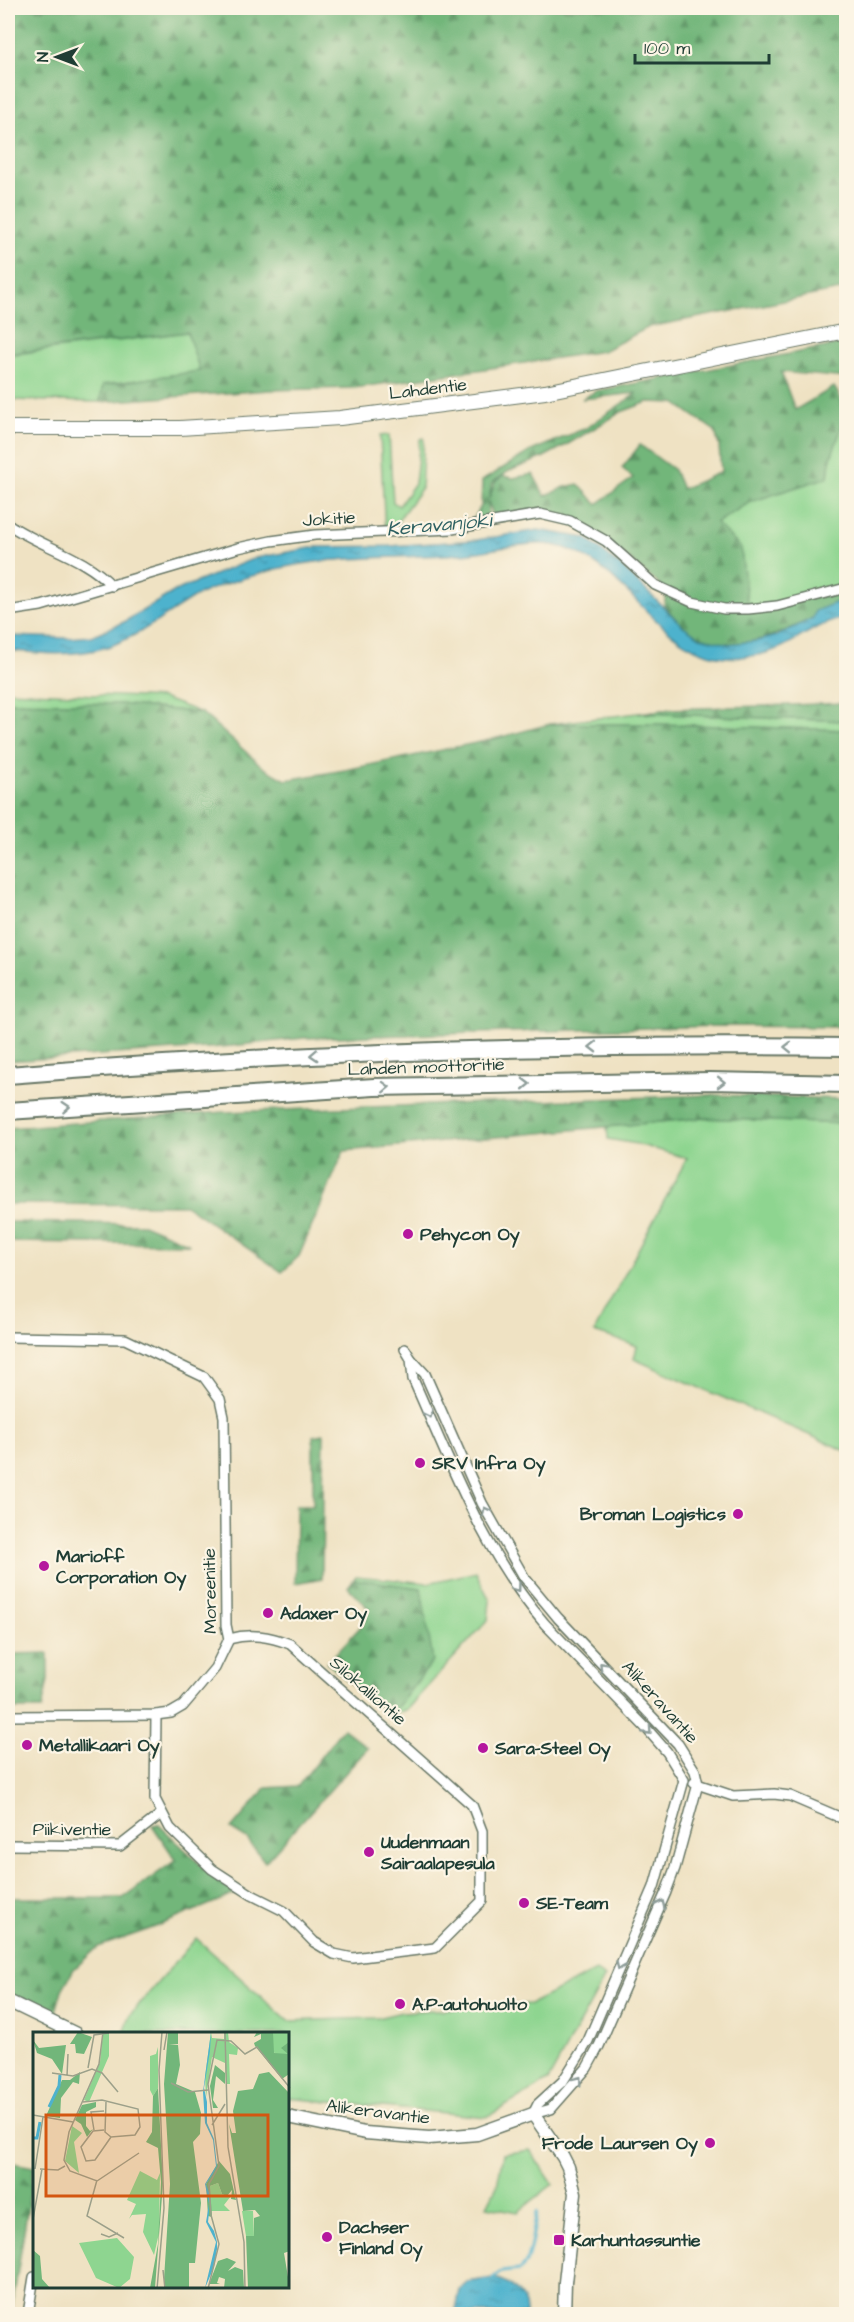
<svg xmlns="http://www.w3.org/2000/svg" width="854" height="2322" font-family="'Architects Daughter',sans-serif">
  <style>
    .green { fill: #8ed590; stroke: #568962; stroke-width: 1.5 }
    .forest { fill: url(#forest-firs); stroke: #487a57; stroke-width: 1.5; fill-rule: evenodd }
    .water { fill: url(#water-ripples); stroke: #367880; stroke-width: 1.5 }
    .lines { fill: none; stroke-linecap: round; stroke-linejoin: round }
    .stream { stroke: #4eb2cd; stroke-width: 3 }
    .minor-casing { stroke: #687766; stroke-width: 12 }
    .tertiary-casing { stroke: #687766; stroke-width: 15 }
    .secondary-casing { stroke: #687766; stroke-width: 16 }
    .motorway-casing { stroke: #687766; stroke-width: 20 }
    .minor { stroke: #fff; stroke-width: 9 }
    .tertiary { stroke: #fff; stroke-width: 12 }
    .secondary { stroke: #fff; stroke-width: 14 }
    .motorway { stroke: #fff; stroke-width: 16 }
    .oneway { stroke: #8f9e9a }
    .poi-dot { fill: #b5179e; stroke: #fcf5e5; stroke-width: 2 }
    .labels { text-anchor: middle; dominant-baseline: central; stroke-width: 4.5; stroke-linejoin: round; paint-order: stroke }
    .street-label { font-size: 18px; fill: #1f3d34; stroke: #fcf5e5 }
    .poi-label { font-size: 18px; font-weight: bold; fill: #1f3d34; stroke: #fcf5e5; text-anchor: start }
    .water-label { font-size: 20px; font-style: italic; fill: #2d6062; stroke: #fcf5e5 }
    .inset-river { fill: none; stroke: #4eb2cd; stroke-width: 3 }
    .inset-road { fill: none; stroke: #9ca08a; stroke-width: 1.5 }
    .view { fill: #d45610; fill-opacity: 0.15; stroke: #d45610; stroke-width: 3 }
    .inset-edge { fill: none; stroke: #1f3d34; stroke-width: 3 }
  </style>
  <defs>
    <pattern id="forest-firs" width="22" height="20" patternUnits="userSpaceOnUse" patternTransform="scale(1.5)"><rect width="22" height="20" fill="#72b67a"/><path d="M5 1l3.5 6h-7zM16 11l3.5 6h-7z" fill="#5d9565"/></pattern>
    <pattern id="water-ripples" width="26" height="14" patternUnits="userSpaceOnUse" patternTransform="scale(1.5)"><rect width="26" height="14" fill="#4eb2cd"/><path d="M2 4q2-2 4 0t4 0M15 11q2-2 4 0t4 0" fill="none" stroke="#4092a7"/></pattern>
  </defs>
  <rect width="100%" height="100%" fill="#fcf5e5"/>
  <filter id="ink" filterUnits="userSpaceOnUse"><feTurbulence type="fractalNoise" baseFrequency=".0167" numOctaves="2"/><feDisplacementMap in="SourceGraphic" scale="12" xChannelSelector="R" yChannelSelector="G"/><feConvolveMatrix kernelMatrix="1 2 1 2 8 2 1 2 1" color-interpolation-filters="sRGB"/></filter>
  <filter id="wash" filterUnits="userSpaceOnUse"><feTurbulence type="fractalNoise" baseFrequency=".008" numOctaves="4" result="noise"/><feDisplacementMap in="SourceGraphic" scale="24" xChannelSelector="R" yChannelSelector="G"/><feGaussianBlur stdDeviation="1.35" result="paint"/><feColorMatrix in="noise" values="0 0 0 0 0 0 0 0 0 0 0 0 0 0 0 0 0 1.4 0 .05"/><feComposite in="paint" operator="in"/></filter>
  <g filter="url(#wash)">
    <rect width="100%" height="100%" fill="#efe2c3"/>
    <g class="green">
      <path d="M188,332l12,39 -97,14 -3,17 -92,-2v-45z"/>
      <path d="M846,416v172l-98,21 -32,-86 34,-21 78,-25 2,-18z"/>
      <path d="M389,435l4,67 6,4 16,-23 5,-44 4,-1 -3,51 -22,30v14h-14l-5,-97z"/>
      <path d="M8,691l154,7 40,15 -83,-9 -111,-2z"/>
      <path d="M638,713l208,8v9l-188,-6h-108z"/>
      <path d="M702,1118l144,6v327l-212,-92 3,-13 -43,-14 93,-174 -50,-14 -29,-5 -1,-12z"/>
      <path d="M476,1572l14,29 -2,19 -81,89 -17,7 43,-55 -79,-82 2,-3 72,7z"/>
      <path d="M196,1938l92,83 89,-3 25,-6 128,-8 66,-33 9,6 -57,104 -61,36 -199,-19v-64h-164l6,-19z"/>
      <path d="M530,2150l23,34 -35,28 -31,-6 10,-20 6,-32z"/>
    </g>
    <g class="forest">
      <path d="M8,8h838v281l-197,38 -46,24 -118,18 -131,19 -84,2 -170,12 3,-17 97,-14 -13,-39 -179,22z"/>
      <path d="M846,343v35l-65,-6 14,38 39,-23c20,28 5,43 -3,71 -2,6 -2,13 -3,19l-78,25 -34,21 25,25 7,61 98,-21v15c-15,1 -23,10 -37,17 -38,19 -88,38 -126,6 -7,-6 -13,-14 -19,-21l3,-14c-34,-28 -80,-74 -127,-77 -14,-1 -32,5 -46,7l-5,-20 -1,15 -15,4 8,-14 1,-25 47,-29 57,-24 51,-35 -55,6 14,-8zM648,402l27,1 40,28 4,15 2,26 -39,17 -8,-19 -34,-25 -18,23 11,10 -36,26 -19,-20 -13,3 -20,9 -12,-22 -20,4 -10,-2 -8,6 -6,17 3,-16 17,-12 33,-13 26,-14 53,-32z"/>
      <path d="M8,702l111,2 83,9 62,55 22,12 59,-10 145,-30 60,-16h108l188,6v297l-126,-1 -416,12 -82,9 -214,14z"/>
      <path d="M846,703v18l-208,-8 31,-4z"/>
      <path d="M711,1095l135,4v25l-144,-6 -358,33 -45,105 -17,16 -97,-67 -177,-1v-76l216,-16z"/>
      <path d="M8,1222l135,2 47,20 -182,-2z"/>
      <path d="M324,1434l-2,144 -27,5 1,-78h17v-69z"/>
      <path d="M354,1579l67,9 12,73 -43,55 -63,-53 38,-41 3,-14 -20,-21z"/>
      <path d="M48,1653v27l-6,29h-34v-49l3,-6z"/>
      <path d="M343,1728l25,20 -103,114 -18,-23 -16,-10 35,-41 32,-2z"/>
      <path d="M158,1824l43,41 36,28 -84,35 -55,19 -24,22 -12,21 -8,28 -46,-24v-96h115l53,-38 -24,-35z"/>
      <path d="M8,2162l26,5 -23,147h-3z"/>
    </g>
    <g class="water">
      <path d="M538,530l48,8 38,31 59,57 17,11 28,7 28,-3 21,-5 36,-18 2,-7 20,-8h11v14c-10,3 -20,6 -30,11 -14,7 -28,18 -44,23 -9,4 -21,5 -31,6 -86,10 -117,-114 -203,-113 -26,0 -51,8 -77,10 -66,5 -135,0 -199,19 -21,6 -45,12 -64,22 -28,17 -60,42 -91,52 -31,10 -68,7 -99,3v-14l60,2 23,-2 33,-14 51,-31 80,-33 61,-11 74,-1 87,-6z"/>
      <path d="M493,2278c17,3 34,18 33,36h-71l5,-24 7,-8z"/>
    </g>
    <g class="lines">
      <path class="stream" d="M493,2278l8,-6 19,-2 6,-7 4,-14 7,-37"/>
    </g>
  </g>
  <g filter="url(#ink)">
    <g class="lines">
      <defs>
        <g id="minor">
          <path d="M8,524c33,23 76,32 104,62"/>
          <path d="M8,611l33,-5 197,-58 33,-7 44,-6 137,-6 88,-15 30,7 36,20 49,44 37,17 32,7h24l29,-3 69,-18"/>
          <path d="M8,1337l117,2 79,38 16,22 4,18 2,208 3,14 -14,29 -32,38 -12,7 -15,2 -148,1"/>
          <path d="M405,1349l6,10 14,15 57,129 42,74 34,41 120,126 17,27 3,13 -23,84 -9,24 -67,154 -12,22 -36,41 -18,5"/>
          <path d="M411,1359l2,20c38,85 70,173 132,245l102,105 20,23 17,28 -30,107 -66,154 -25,40 -25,23 -5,10"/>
          <path d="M156,1715l-1,84 15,29 42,41 40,26 32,16 30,31 20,12 19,4 82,-10 47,-47v-70l-10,-26 -182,-161c-21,-8 -39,-11 -61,-5"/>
          <path d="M694,1783l39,13 41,-2 16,2 56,24"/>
          <path d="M8,1845l112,1 41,-32"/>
          <path d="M28,2314l6,-37"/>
        </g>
        <g id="tertiary">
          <path d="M8,2001l68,33"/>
          <path d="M288,2117l77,16 64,5 48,-4 56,-20 30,43 5,10 7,26 -10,89 -1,32"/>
        </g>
        <path id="secondary" d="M8,428h172l160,-10 205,-26 301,-61"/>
        <g id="motorway">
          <path d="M8,1075c279,-22 558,-32 838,-28"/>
          <path d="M8,1111l366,-24 336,-6 136,3"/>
        </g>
      </defs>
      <use href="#minor" class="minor-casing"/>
      <use href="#tertiary" class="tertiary-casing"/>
      <use href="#secondary" class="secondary-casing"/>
      <use href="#motorway" class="motorway-casing"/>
      <use href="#minor" class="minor"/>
      <use href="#tertiary" class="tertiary"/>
      <use href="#secondary" class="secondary"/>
      <use href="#motorway" class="motorway"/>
    </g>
    <defs><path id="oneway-chevron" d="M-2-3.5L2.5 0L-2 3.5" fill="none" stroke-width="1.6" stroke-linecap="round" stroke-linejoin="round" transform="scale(1.5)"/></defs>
    <g class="oneway">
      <use href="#oneway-chevron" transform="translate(593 1047) rotate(179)"/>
      <use href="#oneway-chevron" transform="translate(788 1047) rotate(-179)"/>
      <use href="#oneway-chevron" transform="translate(314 1055) rotate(177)"/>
      <use href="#oneway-chevron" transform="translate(721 1082) rotate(1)"/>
      <use href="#oneway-chevron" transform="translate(526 1084) rotate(-1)"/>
      <use href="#oneway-chevron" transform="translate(386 1087) rotate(-2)"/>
      <use href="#oneway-chevron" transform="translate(66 1107) rotate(-4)"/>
      <use href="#oneway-chevron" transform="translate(429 1414) rotate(65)"/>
      <use href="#oneway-chevron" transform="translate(486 1511) rotate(-118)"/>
      <use href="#oneway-chevron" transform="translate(517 1588) rotate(54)"/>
      <use href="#oneway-chevron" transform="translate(603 1666) rotate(-134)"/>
      <use href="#oneway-chevron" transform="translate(648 1731) rotate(48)"/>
      <use href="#oneway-chevron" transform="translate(661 1904) rotate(-66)"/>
      <use href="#oneway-chevron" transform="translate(620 1966) rotate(113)"/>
      <use href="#oneway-chevron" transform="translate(578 2080) rotate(-52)"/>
    </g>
  </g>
  <g class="poi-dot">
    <circle cx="408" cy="1234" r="6"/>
    <circle cx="420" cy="1463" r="6"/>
    <circle cx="738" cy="1514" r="6"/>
    <circle cx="44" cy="1566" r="6"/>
    <circle cx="268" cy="1613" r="6"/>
    <circle cx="27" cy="1745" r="6"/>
    <circle cx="483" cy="1748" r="6"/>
    <circle cx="369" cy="1852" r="6"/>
    <circle cx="524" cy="1903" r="6"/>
    <circle cx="400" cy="2004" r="6"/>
    <circle cx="710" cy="2143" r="6"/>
    <circle cx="327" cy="2237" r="6"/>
    <rect x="553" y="2234" width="12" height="12" rx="3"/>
  </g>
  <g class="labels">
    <g class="street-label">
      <text transform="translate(428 389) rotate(-7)">Lahdentie</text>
      <text transform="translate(329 519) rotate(-3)">Jokitie</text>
      <text transform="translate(426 1067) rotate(-2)">Lahden moottoritie</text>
      <text transform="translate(210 1591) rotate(-91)">Moreenitie</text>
      <text transform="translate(368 1691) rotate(41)">Silokalliontie</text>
      <text transform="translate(660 1702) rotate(48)">Alikeravantie</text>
      <text x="72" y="1829">Piikiventie</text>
      <text transform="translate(378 2112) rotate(7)">Alikeravantie</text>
    </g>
    <g class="poi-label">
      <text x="420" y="1234">Pehycon Oy</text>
      <text x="432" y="1463">SRV Infra Oy</text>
      <text x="726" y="1514" text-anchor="end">Broman Logistics</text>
      <text x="56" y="1556">Marioff<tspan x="56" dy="21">Corporation Oy</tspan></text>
      <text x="280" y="1613">Adaxer Oy</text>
      <text x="39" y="1745">Metallikaari Oy</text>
      <text x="495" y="1748">Sara-Steel Oy</text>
      <text x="381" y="1842">Uudenmaan<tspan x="381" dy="21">Sairaalapesula</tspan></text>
      <text x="536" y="1903">SE-Team</text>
      <text x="412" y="2004">A.P-autohuolto</text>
      <text x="698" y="2143" text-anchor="end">Frode Laursen Oy</text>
      <text x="339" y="2227">Dachser<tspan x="339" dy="21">Finland Oy</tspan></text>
      <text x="571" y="2240">Karhuntassuntie</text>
    </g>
    <g class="water-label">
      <text transform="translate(439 525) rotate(-5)">Keravanjoki</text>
    </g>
  </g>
  <g transform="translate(33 2032)">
    <rect width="256" height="256" fill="#efe2c3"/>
    <path d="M70,0h6v24l-20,46 -5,-2 16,-38zM178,0l1,6 12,1v-7h4l1,10 9,6 -1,7 -8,-1 1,30h-4l-1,-21 -13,-6 -6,40 -1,-21zM240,0h16v30l-16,-10 -3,-9zM125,15v41l-5,8 -3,-6v-34l6,-2zM39,94l10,7 -8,9 5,31 -14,-12zM107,139l17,9 3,-7 -1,60 -5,22 -11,-23 3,-18 -14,1 -3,4 7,-15 -9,-4zM185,151l4,11 9,2 -7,9 6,6h-19l-1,-25zM209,179h11l1,25h-8zM84,206l17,19 -4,22 -11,9 -23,-10 -17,-35z" fill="#8ed590"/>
    <path d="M45,0l14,5 -8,17 -8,-1 -1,-9h-5zM135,0h10v12h-9l9,1 2,20 -4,19 19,8 6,21 -1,21 -7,8 8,61 -6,60h-6v25h-24l-1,-9 6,-95 -6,-100zM224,0h16l1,21 14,1 -7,-6 8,-6v32l-7,5 -27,-33 -1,-3 7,-4v-5l-7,3zM0,8l6,8 27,-3 -4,29 -10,-15 -15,-6zM182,33l10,8v11l-9,-8 -3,24 5,8h-5l-3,-22zM47,40l-1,12 -6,-2 -12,16 -1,20 -14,-2 16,-36h8zM236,40l20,21 1,158 -6,2 5,30 -1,5h-40l-2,-52h8v-18l6,-2 -5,-6 -12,1 -14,-87 3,9h4l-3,-22 5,-20 15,-2 6,-15zM125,56l5,95 -8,105h-5l8,-44 3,-62 -3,-34 -12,-6 6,-10 1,-36zM63,70v5l-10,5v14l4,5 3,-2 -6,8 -6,-13 -6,-4 7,-15zM186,129l11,13 6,26 -5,-1 1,-9 -5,6 -5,-2 -4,-11 -8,3 2,31 -4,-1 -2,-32zM0,218l7,6 2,23 8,9h-17zM194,226l9,4 -8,9 7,-4 8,3 1,18h-20l1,-9 -6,-2 -2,6 3,1h-11l9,-23z" fill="#72b67a"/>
    <path d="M178,0l-1,19 -6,37 3,14v21l7,16 3,27 -4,8 -7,10 3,8v21l-1,9 6,9 3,11v7l-3,18 -9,21 11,-46 -10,-20 3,-18 -4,-20 11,-18 -3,-26 -8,-17 -2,-31z" fill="#4eb2cd"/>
    <path class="inset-river" d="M16,75l10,-21 1,-11M0,106h4l3,-16"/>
    <path class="inset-road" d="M70,0l-4,32 -30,68 -5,28 6,11 27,10 42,-28M192,0l3,115 16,95 1,47M131,18l3,-18M55,36l6,-33 15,-2M19,41l21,3 19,-7 10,4 16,19M34,44l1,-22M138,51l17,9 20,-2M50,70l19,-2 36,9 2,18 -5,8 -24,2 -6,-5 1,-30M0,83l40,7M179,93l13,-21M61,98l-3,-18 13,-1M71,98l-11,1 -12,16 5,14 9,-1 16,-23M2,137l8,-52M7,137l18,1 7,-4M64,148l-10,36 37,22M0,187l9,-50M68,202l8,3 9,-4M130,238l2,19M124,257l7,-81 -5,-138 3,-38M175,257l11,-45 -8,-29 -2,-31 10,-18 -11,-82 9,-44 14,1 14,13 12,-7 33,41"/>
    <path class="view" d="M13,83h222v81h-222z"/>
    <rect width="256" height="256" class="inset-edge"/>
  </g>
  <rect width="854" height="2322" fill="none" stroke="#fcf5e5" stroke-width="30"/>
  <g transform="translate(57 57) rotate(270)" stroke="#fcf5e5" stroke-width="4.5" paint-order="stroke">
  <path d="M0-4.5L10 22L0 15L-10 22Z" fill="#1f3d34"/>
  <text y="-9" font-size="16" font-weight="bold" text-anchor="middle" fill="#1f3d34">N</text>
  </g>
  <path d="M635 54v9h134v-9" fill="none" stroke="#1f3d34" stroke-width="3"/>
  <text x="644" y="54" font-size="18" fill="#1f3d34" stroke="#fcf5e5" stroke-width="4.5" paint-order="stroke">100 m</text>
</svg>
